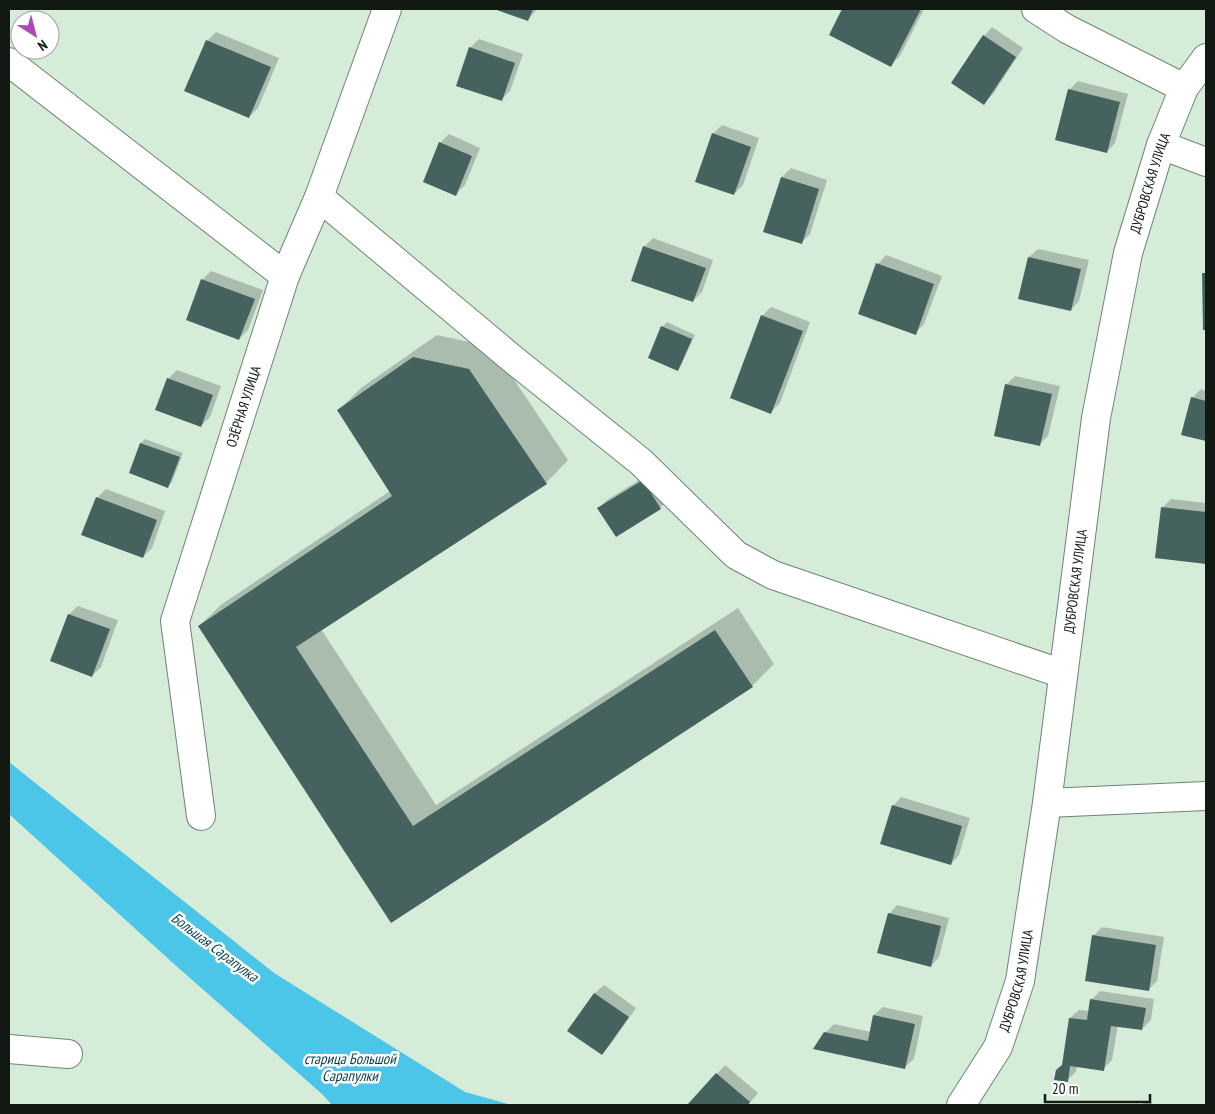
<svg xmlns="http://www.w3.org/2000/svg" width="1215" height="1114" font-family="'PT Sans Narrow',sans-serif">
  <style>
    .water { fill: #4bc6e8 }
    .shadow { fill: #0003 }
    .building { fill: #45625e }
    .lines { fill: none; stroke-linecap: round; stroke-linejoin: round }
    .minor-casing { stroke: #6f8473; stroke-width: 30 }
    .major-casing { stroke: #6f8473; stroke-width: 30 }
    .minor { stroke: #fff; stroke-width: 28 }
    .major { stroke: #fff; stroke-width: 28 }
    .labels { text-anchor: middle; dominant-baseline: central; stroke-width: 5; stroke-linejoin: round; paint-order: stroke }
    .street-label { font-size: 14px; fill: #111912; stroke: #fff }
    .water-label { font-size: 15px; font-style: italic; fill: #043e4c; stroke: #fff }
  </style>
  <rect width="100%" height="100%" fill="#d5ecd9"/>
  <path class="water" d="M9,762l265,211 191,119 47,13h-180l-10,-11 -148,-130 -165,-150z"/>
  <g class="shadow">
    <path d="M497,9h40l-9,11z"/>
    <path d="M844,9h80l-24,47 -9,9 -60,-31z"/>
    <path d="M992,27l31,21 -30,46 -9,9v-67z"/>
    <path d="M216,32l63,26 -21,50 -9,9 -42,-76z"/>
    <path d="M479,39l44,15 -13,37 -8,8 -32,-51z"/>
    <path d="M1078,81l50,13 -13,49 -8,9 -38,-62z"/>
    <path d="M722,125l37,13 -16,47 -9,9 -21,-60z"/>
    <path d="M449,134l31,14 -15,37 -9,9 -16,-51z"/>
    <path d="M791,168l36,12 -17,54 -9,9 -36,-12 17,-54z"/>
    <path d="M653,238l60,22 -11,32 -9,9 -49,-54z"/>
    <path d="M1038,249l51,11 -10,41 -8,9 -42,-53z"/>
    <path d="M886,255l56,21 -18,48 -9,9 -37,-69z"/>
    <path d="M211,271l52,19 -15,40 -9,9 -37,-59z"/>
    <path d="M1206,271v58h-2v-55z"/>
    <path d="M771,307l39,15 -30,81 -9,9 -9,-96z"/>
    <path d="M667,322l28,13 -14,30 -4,4 -28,-12 14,-31z"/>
    <path d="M437,335l55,12 76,113 -22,23 -225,146 115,176 302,-197 36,56 -22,22 -361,235 -192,-295 23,-22 168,-113 -51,-81 22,-22z"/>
    <path d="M177,370l44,16 -11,31 -9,9 -33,-47z"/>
    <path d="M1015,376l45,10 -12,50 -9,9 -44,-10 12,-51z"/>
    <path d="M1201,389l5,2v49l-23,-6 9,-36z"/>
    <path d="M145,439l38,14 -11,29 -4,4 -37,-14 10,-29z"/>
    <path d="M652,472l17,27 -9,9 -44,28 -17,-28 8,-8z"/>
    <path d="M106,489l59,22 -13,37 -9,9 -46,-59z"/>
    <path d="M1171,499l35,4v60l-49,-6 6,-50z"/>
    <path d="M78,606l40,14 -17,47 -9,9 -23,-62z"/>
    <path d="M901,797l69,21 -11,37 -8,9 -58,-58z"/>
    <path d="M897,905l52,13 -10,39 -8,9 -42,-52z"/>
    <path d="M1102,927l62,10 -7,44 -8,8 -56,-53z"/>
    <path d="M604,985l32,23 -26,37 -8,8 -33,-22 26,-38z"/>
    <path d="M1100,991l54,8 -3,21 -9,9 -24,-4 -6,35 -9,9 -26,-4 -1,7 -9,8 -3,-16 6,-46 9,-8 11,1 1,-11z"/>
    <path d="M883,1007l40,9 -9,43 -9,8 -80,-34 9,-9 37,8 3,-17z"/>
    <path d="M725,1065l33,28 -10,12h-59z"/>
    <path d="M1150,1100l3,5h-13z"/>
  </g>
  <g class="building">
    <path d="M494,9h39l-5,12z"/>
    <path d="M842,9h79l-30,58 -62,-32z"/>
    <path d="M983,35l33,22 -32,48 -33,-22z"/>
    <path d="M206,40l65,27 -22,51 -65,-27z"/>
    <path d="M469,47l46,16 -13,38 -46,-15z"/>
    <path d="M1068,89l52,13 -13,51 -52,-13z"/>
    <path d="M712,133l39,14 -17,48 -39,-13z"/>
    <path d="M439,142l33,14 -16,40 -33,-14z"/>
    <path d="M781,177l38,12 -17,55 -39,-12z"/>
    <path d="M643,246l63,22 -13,34 -62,-21z"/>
    <path d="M1028,257l53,12 -10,42 -53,-12z"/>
    <path d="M876,263l58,21 -18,51 -58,-21z"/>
    <path d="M1202,273h4v57h-3z"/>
    <path d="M201,279l54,20 -16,41 -53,-20z"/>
    <path d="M761,315l42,16 -32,83 -41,-16z"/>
    <path d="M661,326l31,13 -14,32 -30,-13z"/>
    <path d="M413,357l56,12 78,115 -251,163 117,179 302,-196 38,57 -362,236 -193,-297 194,-130 -55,-86z"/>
    <path d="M167,378l46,17 -12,32 -46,-17z"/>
    <path d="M1005,384l47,10 -12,52 -46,-10z"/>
    <path d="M1191,397l15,4v40l-25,-6z"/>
    <path d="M140,443l40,14 -12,31 -39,-15z"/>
    <path d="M643,480l18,29 -45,28 -19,-29z"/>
    <path d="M96,497l61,23 -14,38 -62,-23z"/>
    <path d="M1161,507l45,5v52l-51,-6z"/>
    <path d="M68,614l42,15 -18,48 -42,-16z"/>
    <path d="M892,805l70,21 -11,39 -71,-21z"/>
    <path d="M888,913l53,13 -10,41 -54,-14z"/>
    <path d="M1092,935l64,10 -7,46 -64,-10z"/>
    <path d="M594,993l35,24 -27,38 -35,-24z"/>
    <path d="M1090,999l56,9 -4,22 -31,-4 -7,45 -34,-5 -2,16 -14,-2 2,-10 6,-5 7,-47 18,2z"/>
    <path d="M873,1015l42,9 -10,45 -92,-20 11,-17 44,9z"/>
    <path d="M716,1073l34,29 -2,3h-61z"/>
  </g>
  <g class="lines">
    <defs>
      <g id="minor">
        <path d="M1036,9l31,20 117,59"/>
        <path d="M9,62l276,214"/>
        <path d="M1161,145l45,17"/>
        <path d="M319,197l196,164 126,101 95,93 37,20 290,99"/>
        <path d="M1047,803l159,-7"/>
        <path id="s1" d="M201,816l-26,-195 110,-345 34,-79 68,-188"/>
        <path d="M9,1049l59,5"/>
      </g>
      <g id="major">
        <path id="s2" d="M961,1105l37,-58 22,-66 27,-178 49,-385 32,-165 33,-108 23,-57 22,-30"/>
      </g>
    </defs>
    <use href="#minor" class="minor-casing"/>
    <use href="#major" class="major-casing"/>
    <use href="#minor" class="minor"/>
    <use href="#major" class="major"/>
  </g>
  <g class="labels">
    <g class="street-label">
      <text stroke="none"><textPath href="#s2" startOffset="948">ДУБРОВСКАЯ УЛИЦА</textPath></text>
      <text stroke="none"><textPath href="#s1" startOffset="422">ОЗЁРНАЯ УЛИЦА</textPath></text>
      <text stroke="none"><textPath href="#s2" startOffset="542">ДУБРОВСКАЯ УЛИЦА</textPath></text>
      <text stroke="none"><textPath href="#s2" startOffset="138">ДУБРОВСКАЯ УЛИЦА</textPath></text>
    </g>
    <g class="water-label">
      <text transform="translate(215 947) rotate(37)">Большая Сарапулка</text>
      <text x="350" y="1058">старица Большой<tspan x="350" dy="17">Сарапулки</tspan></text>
    </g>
  </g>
  <rect width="1215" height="1114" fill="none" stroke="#111912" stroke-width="20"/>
  <g transform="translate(35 35) rotate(144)"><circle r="24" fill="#ffffff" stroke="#a0a3a0"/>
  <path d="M0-4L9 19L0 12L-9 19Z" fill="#ab4bb4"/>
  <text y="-8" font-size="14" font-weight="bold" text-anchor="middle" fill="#111912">N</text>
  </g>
  <path d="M1045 1094v8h105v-8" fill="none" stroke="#111912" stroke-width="2.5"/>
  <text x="1052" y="1094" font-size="15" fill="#111912" stroke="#ffffff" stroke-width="4" paint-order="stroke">20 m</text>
</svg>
